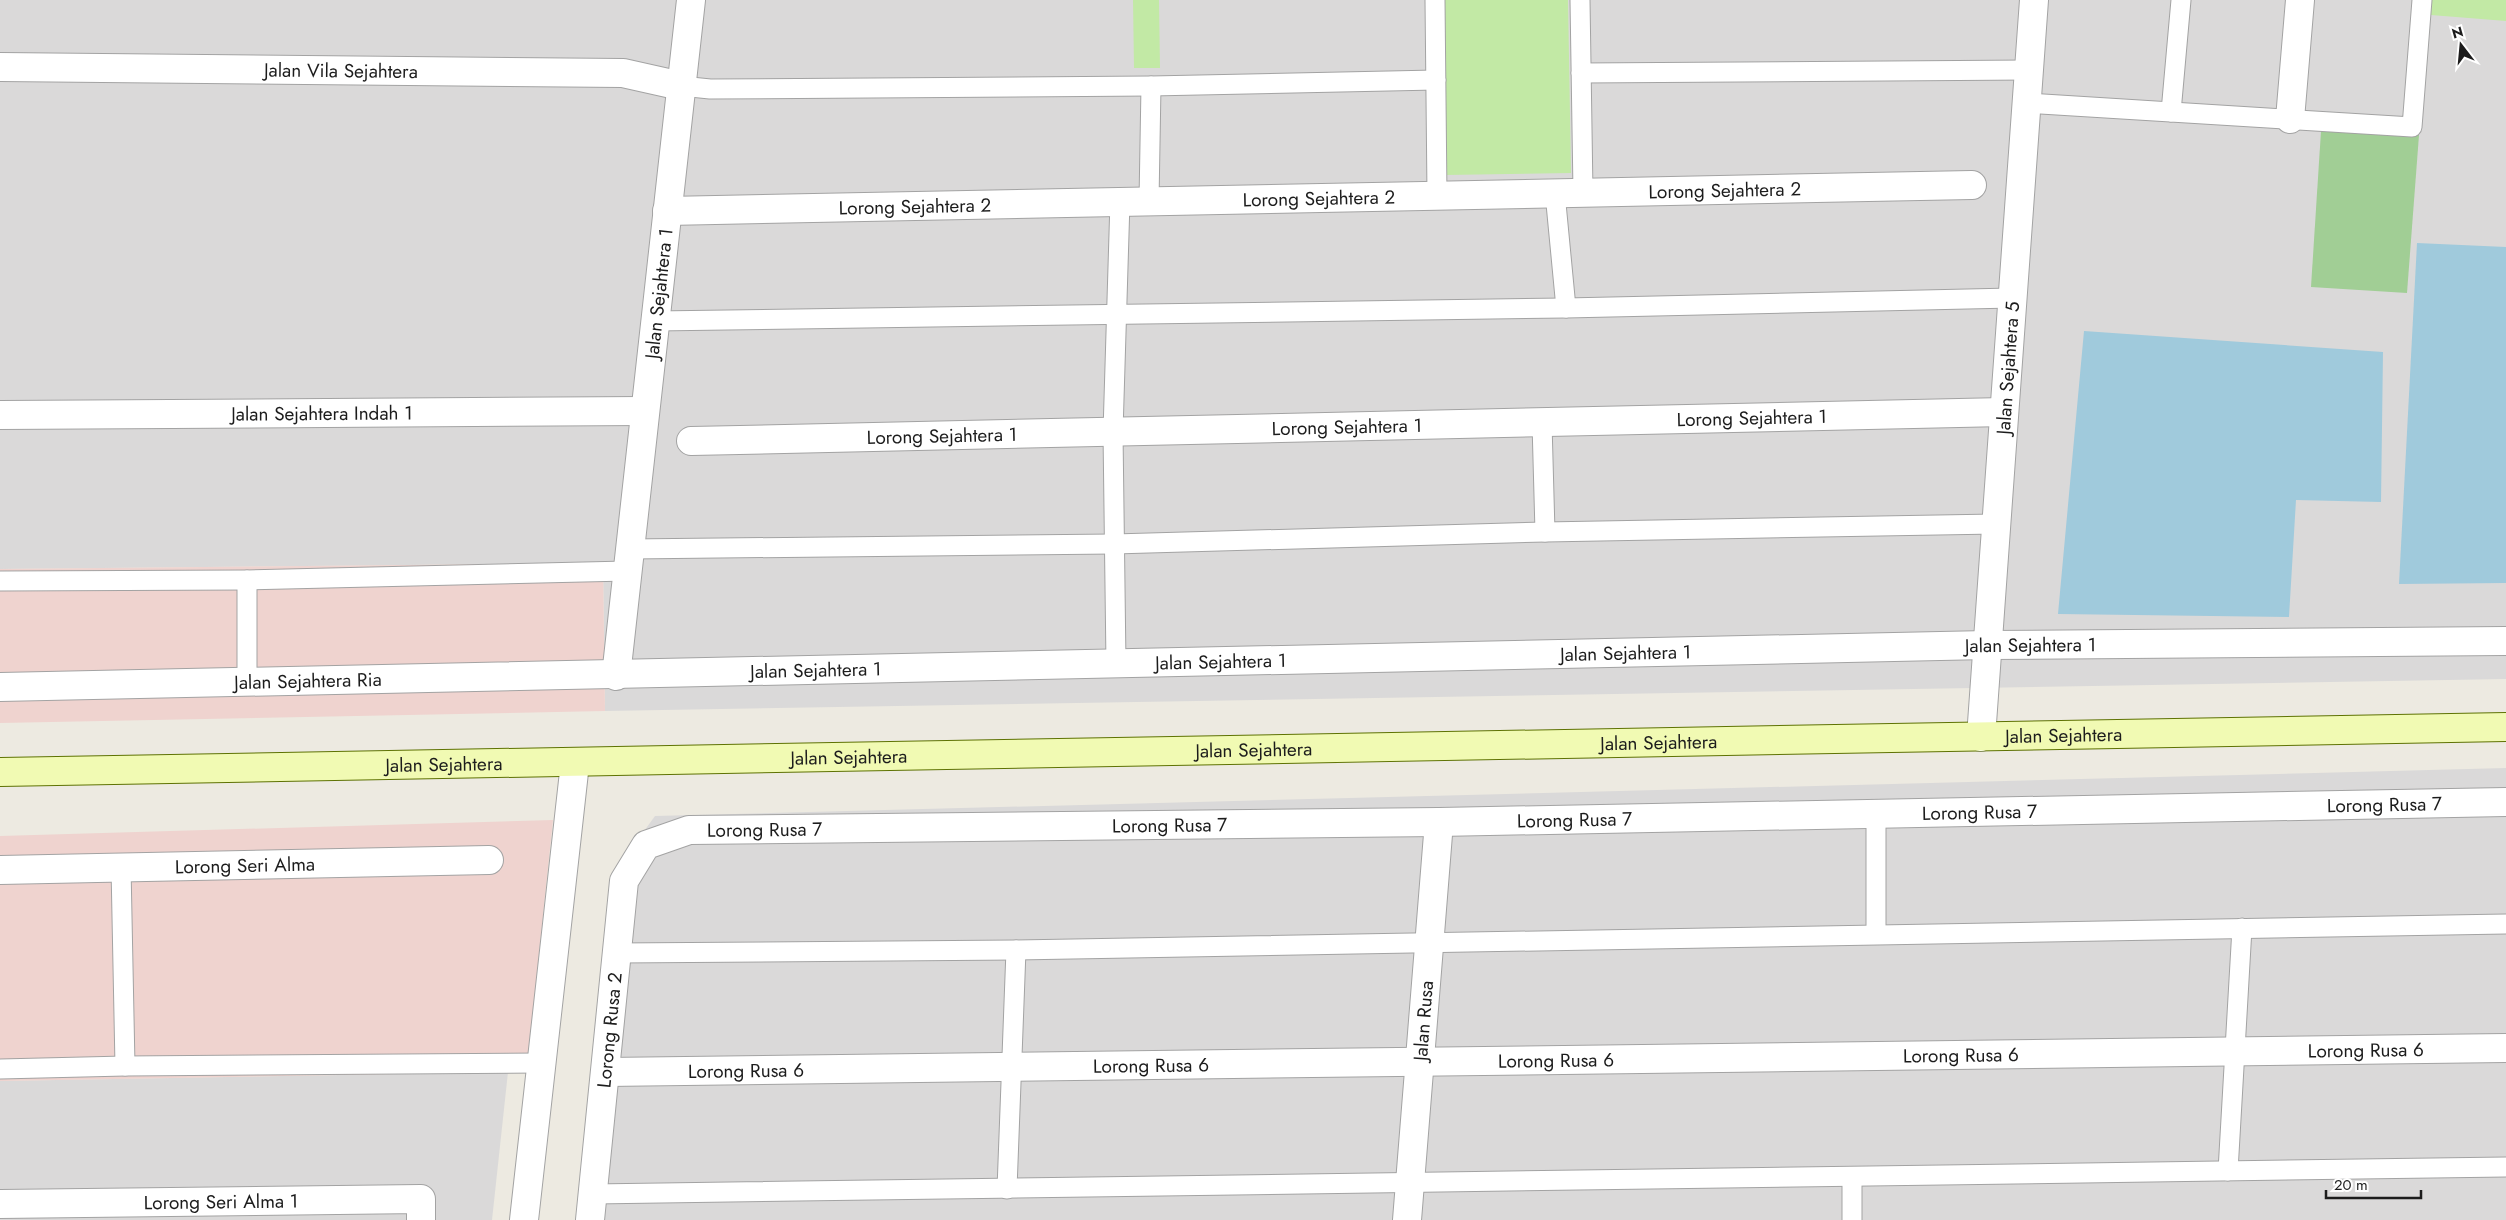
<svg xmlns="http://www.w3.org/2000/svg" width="2506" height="1220" font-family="Jost,sans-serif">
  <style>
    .residential { fill: #dad9d9 }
    .commercial { fill: #efd3cf }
    .grass { fill: #c2e9a5 }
    .forest { fill: #a1ce95 }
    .water { fill: #a0cadc }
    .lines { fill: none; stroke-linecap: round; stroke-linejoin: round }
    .service-casing { stroke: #a3a3a3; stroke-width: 21 }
    .minor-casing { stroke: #a3a3a3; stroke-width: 30 }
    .secondary-casing { stroke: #5e7203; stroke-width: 30 }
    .service { stroke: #fff; stroke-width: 19 }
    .minor { stroke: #fff; stroke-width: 28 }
    .secondary { stroke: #f1fab3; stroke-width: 28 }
    .labels { text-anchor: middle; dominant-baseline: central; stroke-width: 4.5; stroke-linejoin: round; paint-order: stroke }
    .street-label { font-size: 19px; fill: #1c1c1c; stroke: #fff }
  </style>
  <rect width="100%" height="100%" fill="#edeae1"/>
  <g class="residential">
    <path d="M0,0h2506v679l-1901,32 -2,-148 -603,6z"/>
    <path d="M2506,768v452h-1930l39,-349 40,-55z"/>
    <path d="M508,1072l-16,148h-492v-139z"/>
  </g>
  <g class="commercial">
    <path d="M603,563l2,148 -605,12v-154z"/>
    <path d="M553,820l-26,248 -19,4 -508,9v-245z"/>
  </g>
  <g class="grass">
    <path d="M1133,0h26l1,68h-26z"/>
    <path d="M1443,0h125l3,173 -126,2z"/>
    <path d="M2432,0h74v21l-75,-6z"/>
  </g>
  <path class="forest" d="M2321,131l98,4 -12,158 -96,-6z"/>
  <g class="water">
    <path d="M2417,243l89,4v336l-107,1z"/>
    <path d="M2084,331l299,21 -2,150 -85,-2 -7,117 -231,-3z"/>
  </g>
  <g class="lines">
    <defs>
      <g id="service">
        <path d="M1435,0l2,195"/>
        <path d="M1580,0l3,192"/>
        <path d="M1581,73l448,-3"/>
        <path d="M681,86l29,3 441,-3 285,-6"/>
        <path d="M2026,103l386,24 10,-127"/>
        <path d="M2171,112l10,-112"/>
        <path d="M1555,193l11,115"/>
        <path d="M1149,201l2,-115"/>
        <path d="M655,321l911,-13 446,-10"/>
        <path d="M1542,423l3,109"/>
        <path d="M630,549l484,-5 431,-12 451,-8"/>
        <path d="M247,580v102"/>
        <path d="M0,581l247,-1 380,-9"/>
        <path d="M1116,664l-3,-232 7,-231"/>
        <path d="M1876,813v121"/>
        <path d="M121,867l4,199"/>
        <path d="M616,953l400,-3 1490,-26"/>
        <path d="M0,1069l125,-3 415,-3"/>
        <path d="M2228,1171l14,-243"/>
        <path d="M1852,1177v43"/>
        <path d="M1007,1189l9,-239"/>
        <path d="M593,1194l1913,-27"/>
      </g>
      <g id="minor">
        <path id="s1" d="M0,67l623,6 58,13"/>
        <path d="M2290,119l10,-119"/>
        <path id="s2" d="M667,211l1305,-26"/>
        <path id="s3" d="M0,415l645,-4"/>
        <path id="s4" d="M691,441l1313,-29"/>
        <path id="s5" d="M616,676l75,-676"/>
        <path id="s6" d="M0,687l1987,-42 519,-4"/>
        <path id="s7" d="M1981,737l53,-737"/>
        <path id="s8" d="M0,870l489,-10"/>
        <path id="s9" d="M606,1072l1900,-24"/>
        <path id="s10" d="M0,1204l421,-5v21"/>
        <path d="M524,1220l51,-457"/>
        <path id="s11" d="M590,1220l34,-339 22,-36 43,-15 750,-8 1067,-20"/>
        <path id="s12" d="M1407,1220l32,-398"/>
      </g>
      <g id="secondary">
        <path id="s13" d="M0,772l2506,-45"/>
      </g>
    </defs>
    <use href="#service" class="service-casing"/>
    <use href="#minor" class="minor-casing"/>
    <use href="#secondary" class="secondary-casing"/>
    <use href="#service" class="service"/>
    <use href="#minor" class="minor"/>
    <use href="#secondary" class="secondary"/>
  </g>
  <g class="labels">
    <g class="street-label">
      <text stroke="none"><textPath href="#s1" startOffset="341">Jalan Vila Sejahtera</textPath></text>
      <text stroke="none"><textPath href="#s2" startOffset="1058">Lorong Sejahtera 2</textPath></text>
      <text stroke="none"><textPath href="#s2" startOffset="652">Lorong Sejahtera 2</textPath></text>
      <text stroke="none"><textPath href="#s2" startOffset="248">Lorong Sejahtera 2</textPath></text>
      <text stroke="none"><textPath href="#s5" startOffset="385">Jalan Sejahtera 1</textPath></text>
      <text stroke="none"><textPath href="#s7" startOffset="370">Jalan Sejahtera 5</textPath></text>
      <text stroke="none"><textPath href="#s3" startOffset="322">Jalan Sejahtera Indah 1</textPath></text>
      <text stroke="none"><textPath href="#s4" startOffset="1061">Lorong Sejahtera 1</textPath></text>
      <text stroke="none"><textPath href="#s4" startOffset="656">Lorong Sejahtera 1</textPath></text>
      <text stroke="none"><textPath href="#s4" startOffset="251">Lorong Sejahtera 1</textPath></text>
      <text stroke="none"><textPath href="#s6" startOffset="2031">Jalan Sejahtera 1</textPath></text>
      <text stroke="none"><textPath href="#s6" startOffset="1626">Jalan Sejahtera 1</textPath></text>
      <text stroke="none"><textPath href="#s6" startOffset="1221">Jalan Sejahtera 1</textPath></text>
      <text stroke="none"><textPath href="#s6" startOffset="816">Jalan Sejahtera 1</textPath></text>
      <text stroke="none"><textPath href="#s6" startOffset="308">Jalan Sejahtera Ria</textPath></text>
      <text stroke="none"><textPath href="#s13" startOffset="2064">Jalan Sejahtera</textPath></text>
      <text stroke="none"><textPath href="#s13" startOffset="1659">Jalan Sejahtera</textPath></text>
      <text stroke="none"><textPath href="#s13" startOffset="1254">Jalan Sejahtera</textPath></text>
      <text stroke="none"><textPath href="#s13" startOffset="849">Jalan Sejahtera</textPath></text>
      <text stroke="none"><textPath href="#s13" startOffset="444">Jalan Sejahtera</textPath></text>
      <text stroke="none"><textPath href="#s11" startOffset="2124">Lorong Rusa 7</textPath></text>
      <text stroke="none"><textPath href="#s11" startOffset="1719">Lorong Rusa 7</textPath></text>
      <text stroke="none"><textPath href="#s11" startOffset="1314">Lorong Rusa 7</textPath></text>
      <text stroke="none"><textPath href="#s11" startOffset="909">Lorong Rusa 7</textPath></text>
      <text stroke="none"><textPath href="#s11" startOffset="504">Lorong Rusa 7</textPath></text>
      <text stroke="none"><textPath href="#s8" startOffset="245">Lorong Seri Alma</textPath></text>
      <text stroke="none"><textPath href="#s12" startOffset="200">Jalan Rusa</textPath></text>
      <text stroke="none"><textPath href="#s11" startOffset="191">Lorong Rusa 2</textPath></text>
      <text stroke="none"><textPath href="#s9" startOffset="1760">Lorong Rusa 6</textPath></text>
      <text stroke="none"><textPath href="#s9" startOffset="1355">Lorong Rusa 6</textPath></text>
      <text stroke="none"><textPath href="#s9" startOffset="950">Lorong Rusa 6</textPath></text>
      <text stroke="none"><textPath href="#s9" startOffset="545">Lorong Rusa 6</textPath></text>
      <text stroke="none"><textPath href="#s9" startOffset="140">Lorong Rusa 6</textPath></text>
      <text stroke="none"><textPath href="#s10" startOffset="221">Lorong Seri Alma 1</textPath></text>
    </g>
  </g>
  <g transform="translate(2461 45) rotate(344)" stroke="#ffffff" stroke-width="4" paint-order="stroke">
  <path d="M0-4L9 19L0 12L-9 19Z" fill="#1c1c1c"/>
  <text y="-8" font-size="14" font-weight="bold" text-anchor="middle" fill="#1c1c1c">N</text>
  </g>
  <path d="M2326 1190v8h95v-8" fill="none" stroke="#1c1c1c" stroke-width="2.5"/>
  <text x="2334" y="1190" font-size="15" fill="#1c1c1c" stroke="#ffffff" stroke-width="4" paint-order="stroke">20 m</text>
</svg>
